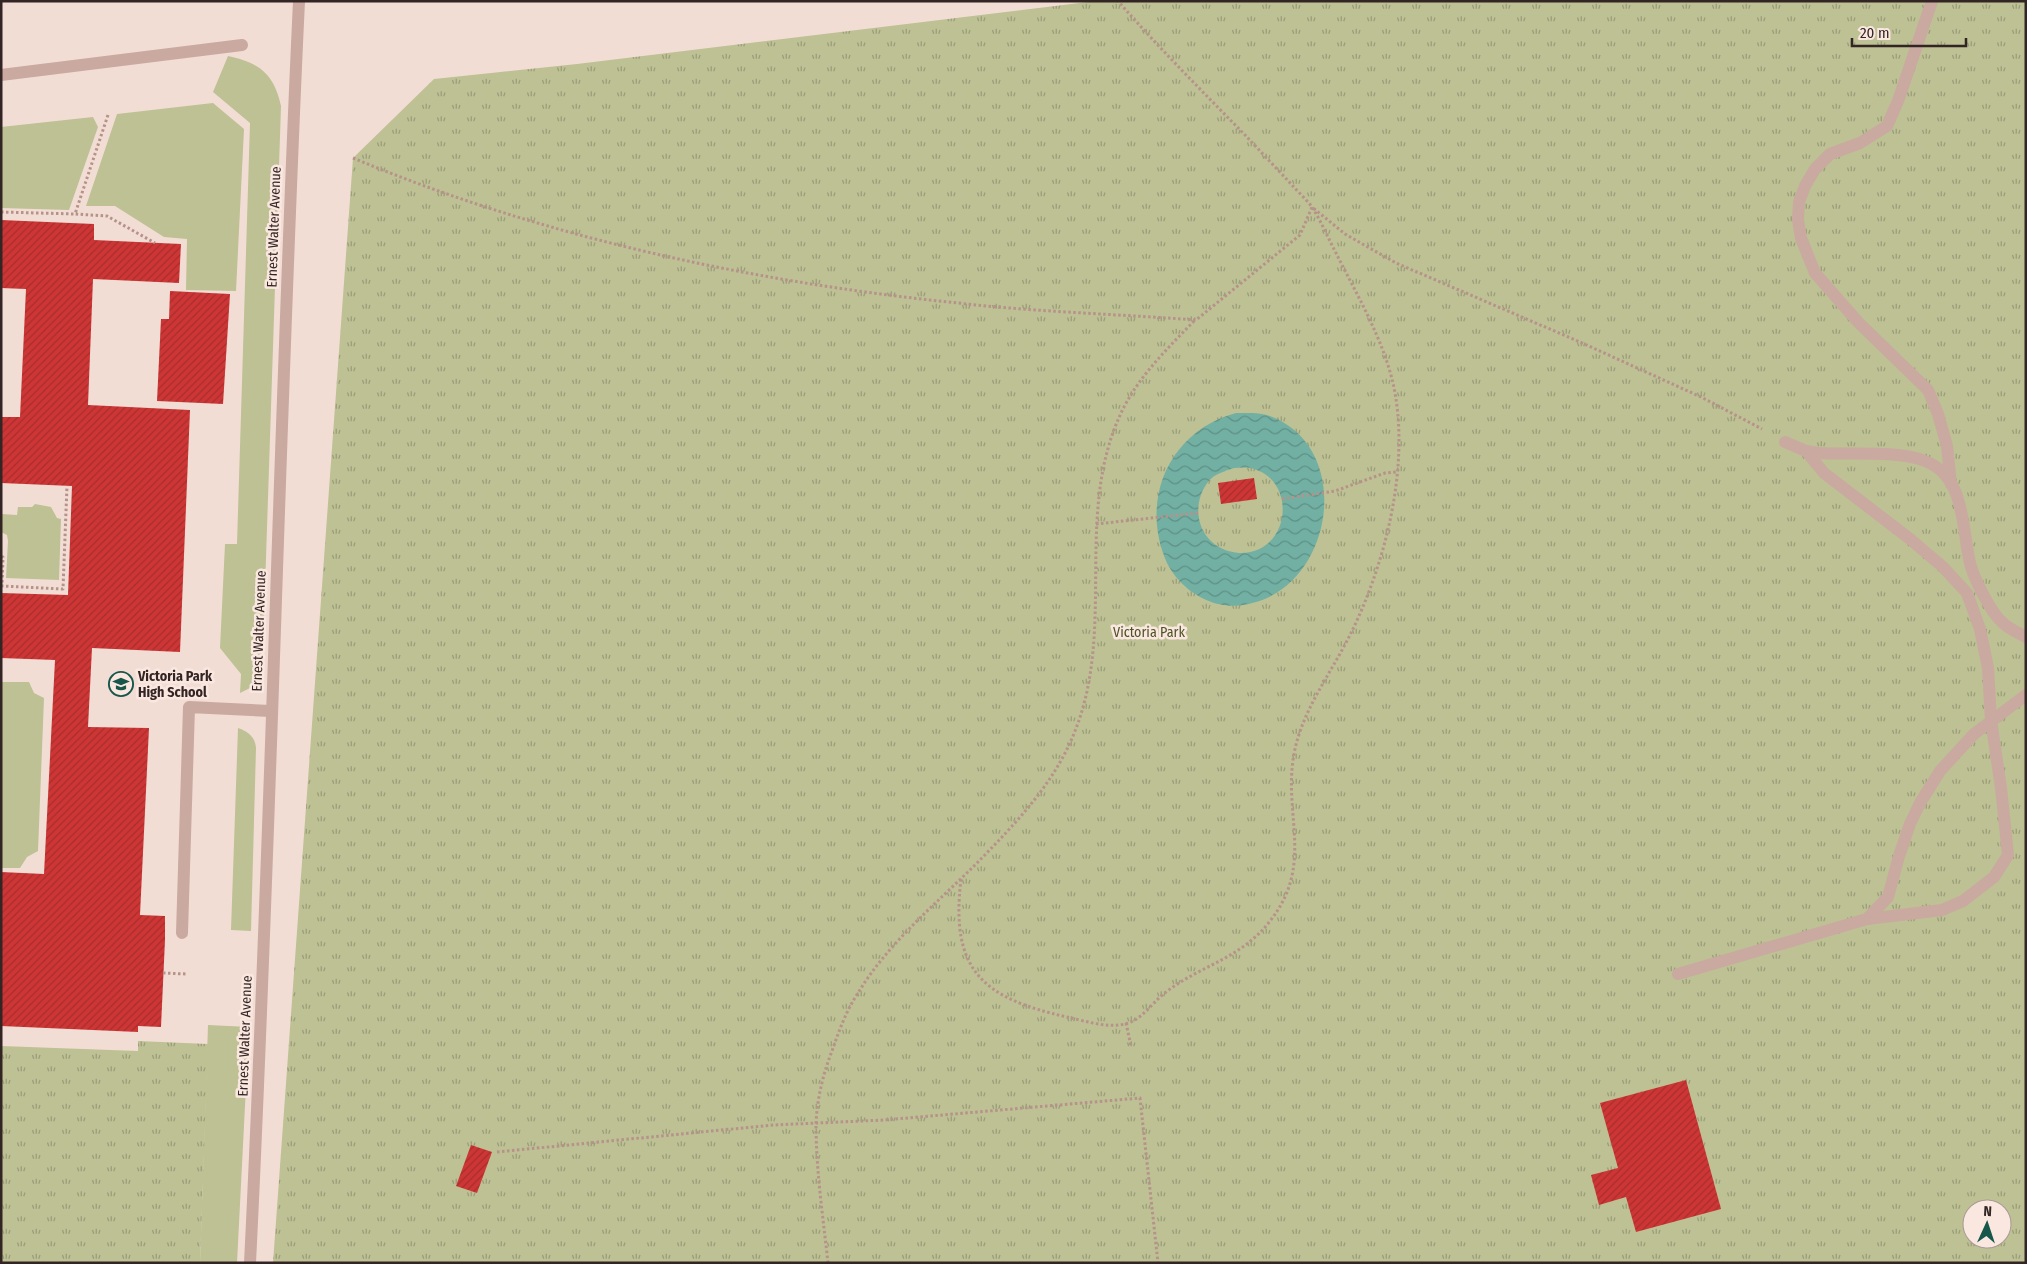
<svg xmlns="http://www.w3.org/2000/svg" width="2027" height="1264" font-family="'Fira Sans Condensed',sans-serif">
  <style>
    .grass { fill: #bdc194 }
    .park { fill: url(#park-tufts); fill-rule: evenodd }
    .water { fill: url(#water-waves); fill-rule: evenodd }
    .building { fill: url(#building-hatch) }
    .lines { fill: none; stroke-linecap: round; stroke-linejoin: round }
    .path { stroke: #b6928a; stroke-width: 3; stroke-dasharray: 2.5 2.5; stroke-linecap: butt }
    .service { stroke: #caa9a0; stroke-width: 12 }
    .labels { text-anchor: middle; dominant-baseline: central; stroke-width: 5; stroke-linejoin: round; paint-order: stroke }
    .street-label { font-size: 14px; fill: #332524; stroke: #fae8e0 }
    .park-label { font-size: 14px; fill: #4d5326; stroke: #fae8e0 }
    .poi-label { font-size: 14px; font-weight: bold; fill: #332524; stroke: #fae8e0; text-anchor: start }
  </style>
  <defs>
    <pattern id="park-tufts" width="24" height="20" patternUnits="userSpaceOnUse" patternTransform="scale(1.25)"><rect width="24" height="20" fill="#bdc194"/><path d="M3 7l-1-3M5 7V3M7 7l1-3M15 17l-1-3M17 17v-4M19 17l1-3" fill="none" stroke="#9a9d79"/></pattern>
    <pattern id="water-waves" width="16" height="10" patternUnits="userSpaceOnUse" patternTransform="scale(1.25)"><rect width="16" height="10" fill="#72b0a4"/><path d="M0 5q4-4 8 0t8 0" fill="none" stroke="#5e8f85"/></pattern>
    <pattern id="building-hatch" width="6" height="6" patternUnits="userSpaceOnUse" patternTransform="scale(1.25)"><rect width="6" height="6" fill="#ce3636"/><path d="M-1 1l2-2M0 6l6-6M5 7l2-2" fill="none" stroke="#a82d2d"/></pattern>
  </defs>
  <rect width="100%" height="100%" fill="#f2ddd4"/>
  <g class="grass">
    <path d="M228,56c32,7 46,18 53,50l-17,512 -4,58 -6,10 -14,7 1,-19 -21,-26 5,-104h12l13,-421 -37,-31z"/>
    <path d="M213,103l31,26 -8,162 -50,-1 1,-51 -23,-2 -49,-31h-29l31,-92z"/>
    <path d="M93,117l5,10 -29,83 -68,-2v-81z"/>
    <path d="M35,504l16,3 6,11 4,1 -2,61 -53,-2 2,-37 -1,-6 -6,-3v-18l16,1 1,-8h14z"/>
    <path d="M1,682h28l5,11 10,5 -6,153 -11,6 -7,11h-19z"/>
    <path d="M238,728c11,4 17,9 18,20l-5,183 -20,-1z"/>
    <path d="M208,1025l41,2 -12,236h-37z"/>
  </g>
  <g class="park">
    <path d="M1096,1h930v1262h-1753l80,-1105 81,-79 143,-15zM1972,1209h30v30h-30z"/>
    <path d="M138,1041l70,3 -8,219h-199v-217l137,5z"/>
  </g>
  <path class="water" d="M1236,413c11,0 23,-1 34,3 83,31 65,163 -14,186 -12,4 -25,5 -38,2 -21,-5 -41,-21 -51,-41 -28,-63 2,-132 69,-150zM1234,468c5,0 11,-1 16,0 49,10 41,87 -11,85 -10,-1 -19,-4 -27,-11 -17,-15 -18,-42 -4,-60 6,-8 17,-11 26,-14z"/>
  <g class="building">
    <path d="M1,220l93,4v16l87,4 -2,39 -86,-4 -5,126 102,5 -10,242 -88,-4 -4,79 61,1 -9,187 25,1v24l-4,87 -23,-1v6l-137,-6v-154l43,2 11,-214 -54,-2v-65l67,2 4,-109 -71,-3v-66h19l6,-128 -25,-1z"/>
    <path d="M170,291l60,3 -7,110 -66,-3 4,-82h8z"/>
    <path d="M1254,478l3,21 -36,5 -3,-21z"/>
    <path d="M1686,1080l35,129 -85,23 -10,-35 -27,8 -8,-30 27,-7 -18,-65z"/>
    <path d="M471,1145l21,7 -15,41 -21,-7z"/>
  </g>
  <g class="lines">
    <g class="path">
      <path d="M108,115l-33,99 32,2 48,27"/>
      <path d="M353,158c192,80 399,124 605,145 79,9 158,11 238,17l104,-85 12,-28 33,27 51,29 184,79 121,55 61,32"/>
      <path d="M1,212l74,2"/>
      <path d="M1282,499l53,-8 50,-18 12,-1"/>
      <path d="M1096,524l102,-11"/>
      <path d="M1,557h2l-1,29 61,3 4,-103"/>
      <path d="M961,879c-11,91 21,119 106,138 19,4 47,14 66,4 12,-6 22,-21 33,-29 35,-27 75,-33 104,-71 46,-58 11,-109 25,-172 9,-41 36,-76 55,-114 36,-72 61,-172 43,-252 -11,-46 -36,-88 -57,-130 -8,-15 -15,-32 -24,-46 -6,-8 -14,-15 -20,-22 -15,-16 -31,-33 -46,-49 -43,-44 -87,-88 -128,-135"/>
      <path d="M163,973l23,1"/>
      <path d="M1126,1023l5,23"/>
      <path d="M497,1152l276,-27 111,-5 256,-22 18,165"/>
      <path d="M828,1263c-5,-46 -12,-93 -12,-139 1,-25 7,-50 16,-73 7,-20 14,-40 26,-58 30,-50 78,-89 119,-130 38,-39 78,-80 98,-132 42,-105 -3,-222 49,-324 17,-33 45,-60 71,-87"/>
    </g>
    <g class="service">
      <path d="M1932,1l-34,100 -11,25 -27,17 -30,11 -15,15 -10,17 -6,16 -1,18 3,18 14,35 43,49 70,68 10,24 9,32 4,38"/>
      <path d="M1,75l241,-30"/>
      <path d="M1785,442l21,9 12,2c32,2 78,-3 107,8 42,16 36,69 46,106 5,15 20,46 32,56 6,6 16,10 23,14"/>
      <path d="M1806,451l18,22 86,66 33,28 24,26 13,36 8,39 3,52 10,68 7,67 -14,22 -31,24 -21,9 -75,9"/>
      <path d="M182,933l7,-226 82,4"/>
      <path d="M1678,974l189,-55 21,-22 11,-41 11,-32 10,-21 20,-32 34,-37 52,-39"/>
      <path d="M250,1263c21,-421 29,-841 49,-1262"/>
    </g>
  </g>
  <defs>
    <symbol id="school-ring" viewBox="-11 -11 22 22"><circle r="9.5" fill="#fae8e0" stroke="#17564b" stroke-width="1.5"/><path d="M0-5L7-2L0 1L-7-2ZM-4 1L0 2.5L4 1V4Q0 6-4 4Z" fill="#17564b"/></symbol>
  </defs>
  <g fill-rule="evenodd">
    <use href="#school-ring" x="107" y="670" width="28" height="28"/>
  </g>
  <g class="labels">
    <g class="street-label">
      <text transform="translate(274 227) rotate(-88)">Ernest Walter Avenue</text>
      <text transform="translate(259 631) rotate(-88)">Ernest Walter Avenue</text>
      <text transform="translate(245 1036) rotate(-88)">Ernest Walter Avenue</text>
    </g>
    <g class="park-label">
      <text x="1149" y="632">Victoria Park</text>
    </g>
    <g class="poi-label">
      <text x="138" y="676">Victoria Park<tspan x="138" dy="16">High School</tspan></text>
    </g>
  </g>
  <rect width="2027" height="1264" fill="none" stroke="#332524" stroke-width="5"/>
  <g transform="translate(1987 1224) rotate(3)"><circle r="24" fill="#fae8e0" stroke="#aa9a95"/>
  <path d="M0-4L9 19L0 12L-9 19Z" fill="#17564b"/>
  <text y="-8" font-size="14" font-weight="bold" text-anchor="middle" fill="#332524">N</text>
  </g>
  <path d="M1852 38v8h114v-8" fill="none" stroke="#332524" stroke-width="2.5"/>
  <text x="1860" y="38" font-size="15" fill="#332524" stroke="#fae8e0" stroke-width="4" paint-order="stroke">20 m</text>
</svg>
